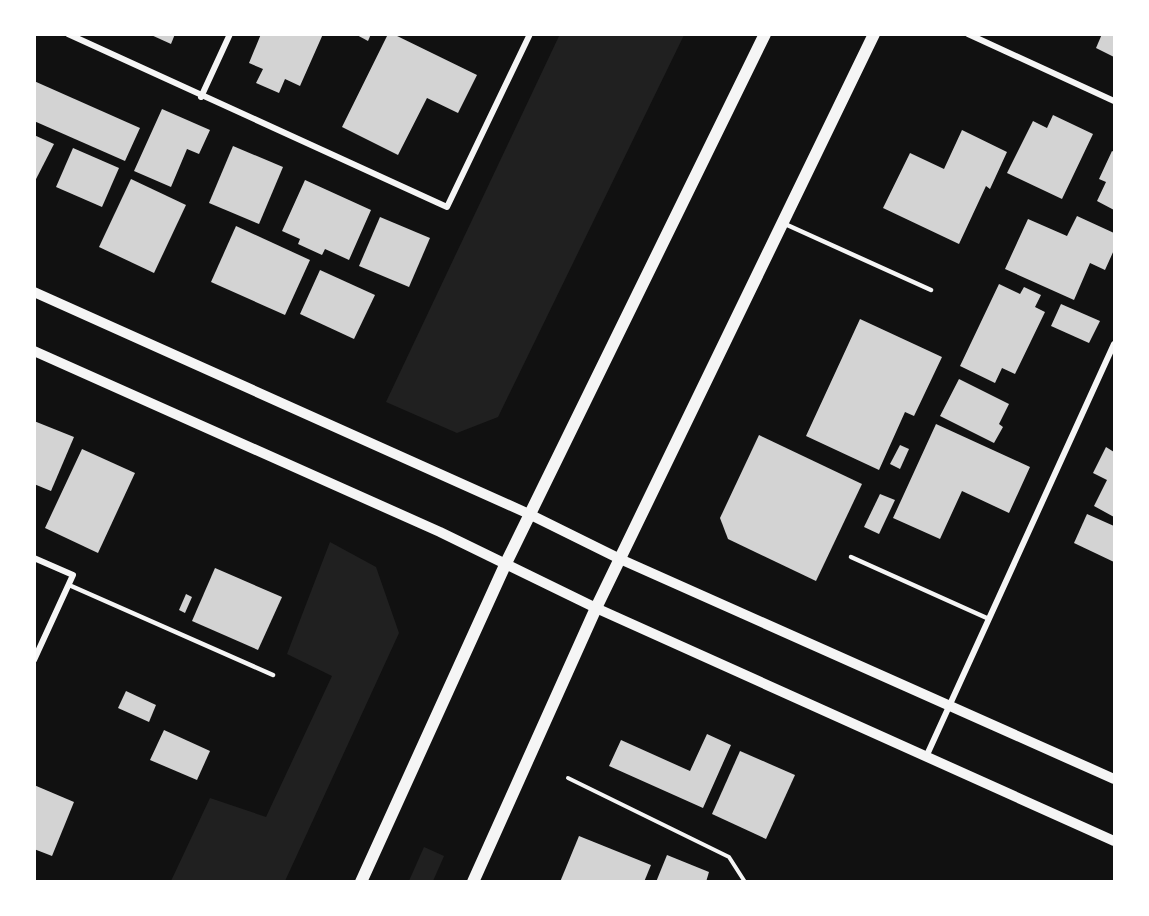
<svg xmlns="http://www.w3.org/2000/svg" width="1149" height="916" font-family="'Source Serif 4',serif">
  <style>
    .green { fill: #202020 }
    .building { fill: #d3d3d3 }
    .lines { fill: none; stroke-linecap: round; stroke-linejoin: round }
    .path { stroke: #f5f5f5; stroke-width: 4 }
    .service { stroke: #f5f5f5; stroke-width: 4.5 }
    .minor { stroke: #f5f5f5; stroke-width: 6 }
    .tertiary { stroke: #f5f5f5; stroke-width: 10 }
    .secondary { stroke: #f5f5f5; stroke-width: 12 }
  </style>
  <rect width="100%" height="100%" fill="#111"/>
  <g class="green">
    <path d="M560,34l124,1 -186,382 -41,16 -71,-31z"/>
    <path d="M330,542l46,25 23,66 -114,248h-114l39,-83 56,19 66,-141 -45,-22z"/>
    <path d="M424,847l20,9 -11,25h-24z"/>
  </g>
  <g class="building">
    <path d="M149,34h26l-4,10z"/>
    <path d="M261,34h62l-23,52 -15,-7 -6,14 -23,-10 7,-14 -14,-6z"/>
    <path d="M355,34h16l-3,7z"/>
    <path d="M388,34h5l84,41 -19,38 -31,-15 -29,57 -56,-28z"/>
    <path d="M1102,34h12v23l-18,-9z"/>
    <path d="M34,81l106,47 -15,33 -91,-40z"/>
    <path d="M162,109l48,21 -11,24 -12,-5 -16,38 -37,-16z"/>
    <path d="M1053,115l40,19 -31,65 -55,-26 26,-52 14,7z"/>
    <path d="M962,130l45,22 -17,37 -4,-3 -27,58 -76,-36 27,-55 34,16z"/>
    <path d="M34,135l20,9 -20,39z"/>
    <path d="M233,146l50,21 -24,57 -50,-21z"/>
    <path d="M73,148l46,20 -17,39 -46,-20z"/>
    <path d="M1112,151l2,1v58l-17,-9 9,-19 -7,-3z"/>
    <path d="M131,179l55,26 -32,68 -55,-26z"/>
    <path d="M305,180l66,30 -22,50 -24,-11 -3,6 -24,-11 2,-5 -18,-8z"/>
    <path d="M1077,216l37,17v17l-9,20 -15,-7 -16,37 -69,-31 23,-50 39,17z"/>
    <path d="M380,217l50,21 -21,49 -50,-21z"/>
    <path d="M236,226l74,34 -25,55 -74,-33z"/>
    <path d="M320,270l55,25 -21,44 -54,-25z"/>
    <path d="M999,284l21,10 4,-7 17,8 -6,12 10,5 -30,62 -13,-6 -7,15 -35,-17z"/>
    <path d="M1061,304l39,17 -11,22 -38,-17z"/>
    <path d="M860,319l82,38 -28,59 -9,-4 -26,58 -73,-34z"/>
    <path d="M959,379l50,25 -10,20 4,3 -9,16 -54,-27z"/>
    <path d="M34,421l40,16 -23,54 -17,-7z"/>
    <path d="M936,424l94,43 -21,46 -47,-22 -22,48 -47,-21z"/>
    <path d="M759,435l103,49 -46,97 -88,-42 -8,-21z"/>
    <path d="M900,445l9,4 -9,20 -10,-5z"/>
    <path d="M1106,447l8,5v65l-20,-11 13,-26 -14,-7z"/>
    <path d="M82,449l53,24 -37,80 -53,-25z"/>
    <path d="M880,494l15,6 -16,34 -15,-7z"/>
    <path d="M1087,514l27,12v36l-40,-19z"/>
    <path d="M215,568l67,29 -24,53 -66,-29z"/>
    <path d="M186,594l6,3 -7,16 -6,-3z"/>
    <path d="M126,691l30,14 -7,17 -31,-14z"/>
    <path d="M164,730l46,21 -13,29 -47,-20z"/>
    <path d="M707,734l24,11 -28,63 -94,-42 12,-26 69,31z"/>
    <path d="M740,751l55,24 -29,64 -54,-25z"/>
    <path d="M34,785l40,17 -22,54 -18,-7z"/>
    <path d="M579,836l72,29 -7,17h-84z"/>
    <path d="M667,855l42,17 -3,10h-50z"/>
  </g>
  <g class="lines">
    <path class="path" d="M568,778l161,79 16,25"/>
    <g class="service">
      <path d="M785,224l146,66"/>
      <path d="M851,557l138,62"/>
      <path d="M69,585l204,90"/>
    </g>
    <g class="minor">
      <path d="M68,34l379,173 83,-173"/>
      <path d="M968,34l146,67"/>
      <path d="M201,97l29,-63"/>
      <path d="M34,558l39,17 -39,85"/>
      <path d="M926,757l188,-413"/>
    </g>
    <g class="tertiary">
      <path d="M34,292l495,222 91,45 494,220"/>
      <path d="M34,351l406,181 156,76 518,233"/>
    </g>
    <g class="secondary">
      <path d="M361,882l145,-319 259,-529"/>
      <path d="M473,882l123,-274 278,-574"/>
    </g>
  </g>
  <rect width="1149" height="916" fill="none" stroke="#ffffff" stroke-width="72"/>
</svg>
